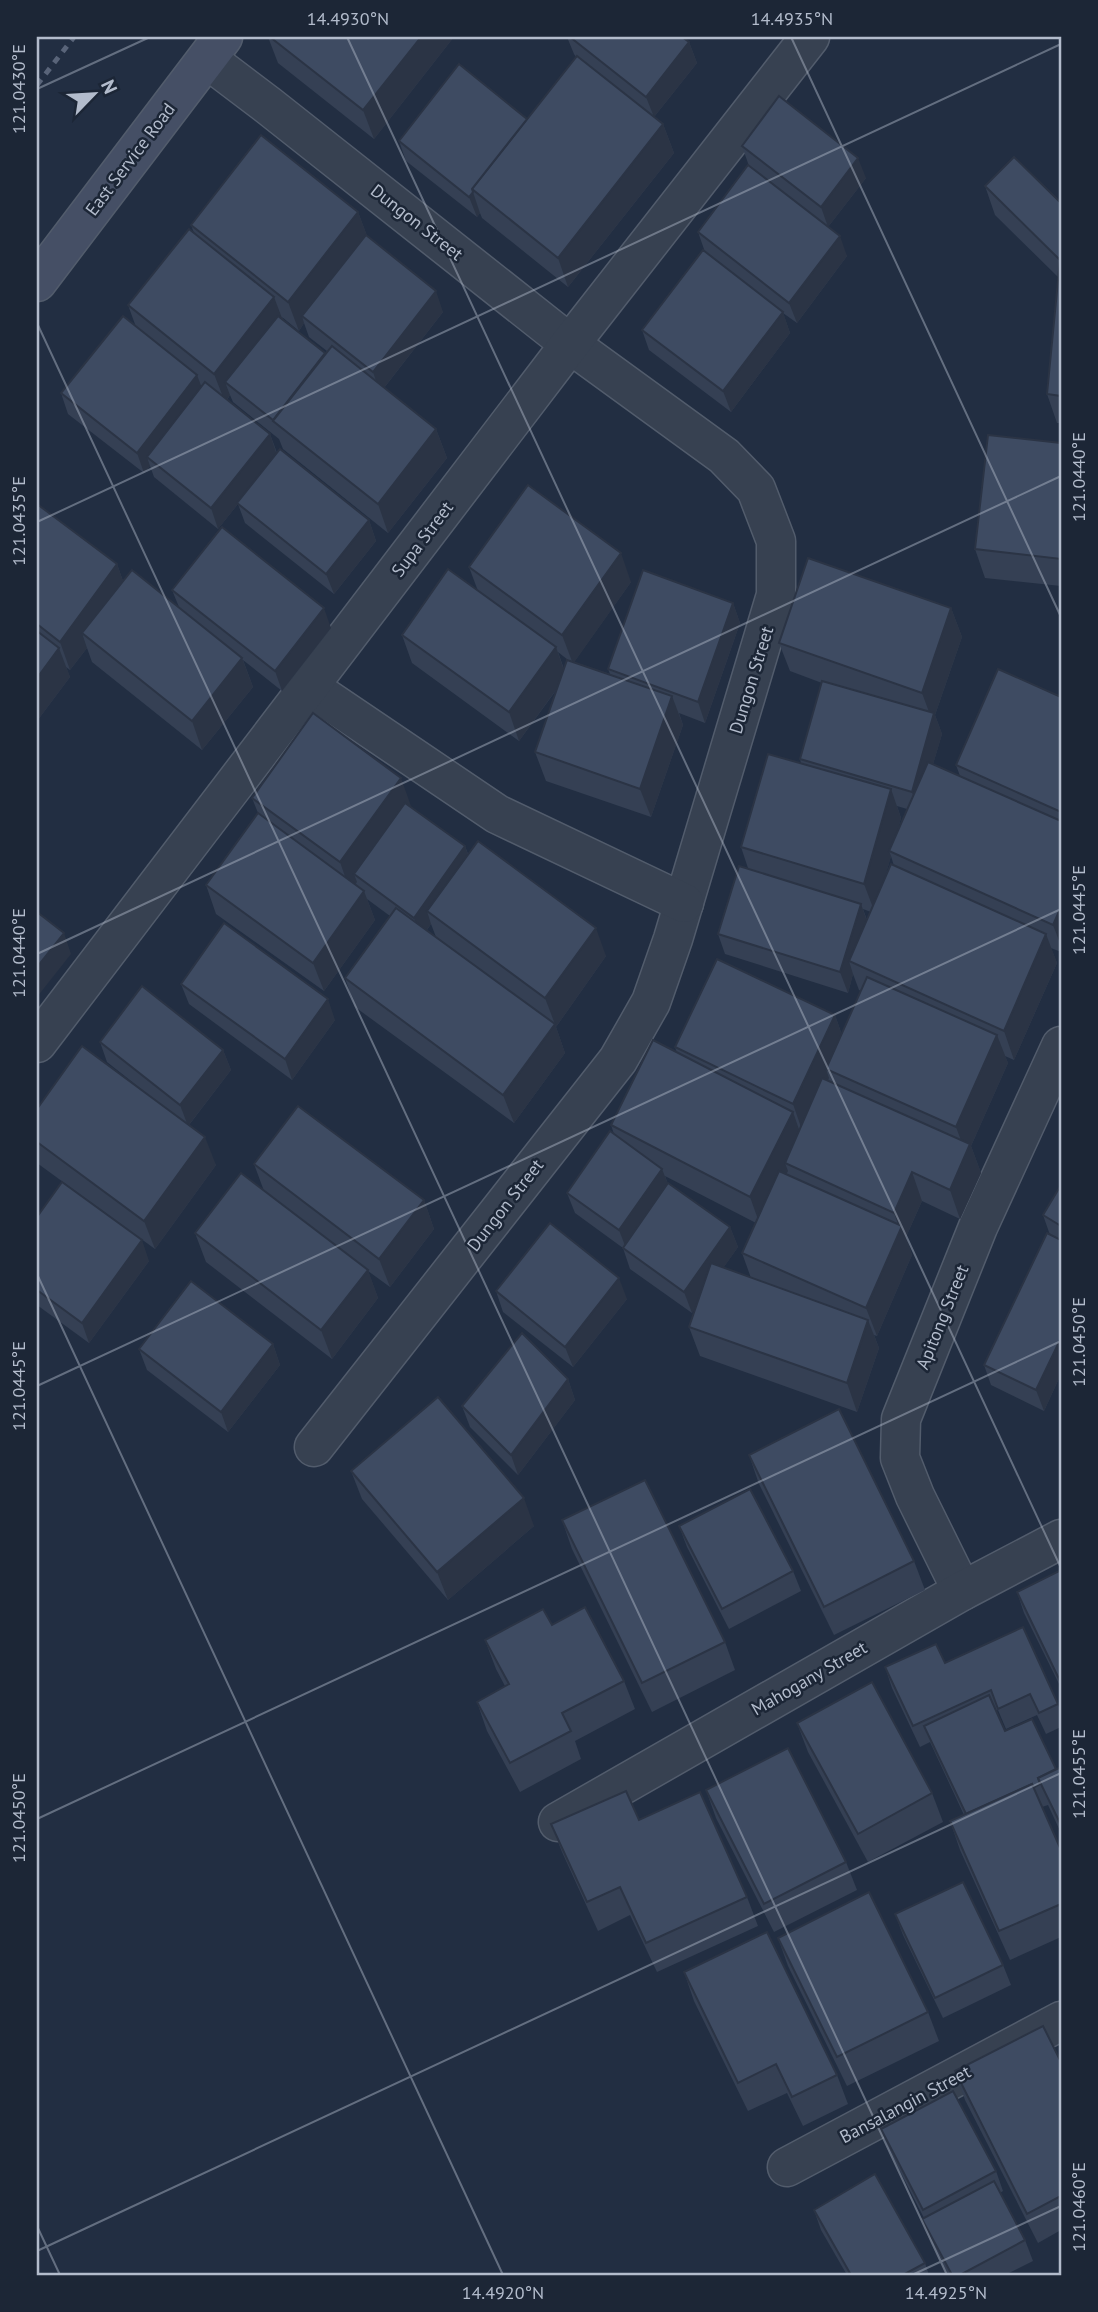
<svg xmlns="http://www.w3.org/2000/svg" width="1098" height="2312" font-family="'PT Sans',sans-serif">
  <style>
    .lines { fill: none; stroke-linecap: round; stroke-linejoin: round }
    .minor-casing { stroke: #525c6c; stroke-width: 41 }
    .secondary-casing { stroke: #525c6c; stroke-width: 41 }
    .minor { stroke: #374151; stroke-width: 38 }
    .secondary { stroke: #454f65; stroke-width: 38 }
    .rail { stroke: #596479; stroke-width: 5; stroke-dasharray: 7 7; stroke-linecap: butt }
    .wall { fill: #354054; fill-rule: evenodd }
    .shaded-wall { fill: #2b3445 }
    .building { fill: #3e4b62; stroke: #2b3445; stroke-width: 2 }
    .ticks { fill: none; stroke: #b3bccc; stroke-width: 2; stroke-opacity: 0.45 }
    .labels { text-anchor: middle; dominant-baseline: central; stroke-width: 5; stroke-linejoin: round; paint-order: stroke }
    .street-label { font-size: 18px; fill: #b3bccc; stroke: #1c2636 }
    .neatline { fill: none; stroke: #b3bccc; stroke-width: 2.5 }
    .ticks-label { font-size: 18px; text-anchor: middle; fill: #b3bccc }
  </style>
  <rect width="100%" height="100%" fill="#222e42"/>
  <g class="lines">
    <defs>
      <g id="minor">
        <path d="M207,59l62,47 301,238 154,112 32,33 20,52v54l-103,344 -22,63 -33,58 -304,387"/>
        <path d="M309,687l188,127 187,89"/>
        <path d="M37,1043l533,-699 240,-307"/>
        <path d="M962,1591l-47,-95 -15,-38 1,-39 77,-192 83,-181"/>
        <path d="M558,1822l404,-231 99,-52"/>
        <path d="M787,2167l274,-146"/>
      </g>
      <path id="secondary" d="M37,282l186,-245"/>
    </defs>
    <use href="#minor" class="minor-casing"/>
    <use href="#secondary" class="secondary-casing"/>
    <use href="#minor" class="minor"/>
    <use href="#secondary" class="secondary"/>
    <g class="rail">
      <path d="M37,38l1,-1"/>
      <path d="M37,85l37,-48"/>
    </g>
  </g>
  <g class="wall">
    <path d="M268,37h184l1,1 -79,101 -96,-76z"/>
    <path d="M567,37h115l7,5 8,21 -43,54 9,7 11,29 -106,134 -86,-69 -2,-5 -3,4 -71,-56 -7,-20 128,-22 49,-62 -2,-3z"/>
    <path d="M742,146l124,32 -38,49 19,29 -50,67 -14,-10 7,20 -59,79 -82,-62 -7,-20 63,-78 -7,-20 51,-66z"/>
    <path d="M985,186l76,17v220h-4l-10,-29 11,-117 -63,-62z"/>
    <path d="M358,212l9,24 76,76 -59,76 52,41 11,29 -59,75 -105,-84 -4,-10 -46,-37 -3,-7 -3,5 43,34 7,19 92,67 7,21 -42,53 -89,-71 -7,-19 -20,25 -64,-52 -4,-11 -6,7 -76,-59 -7,-21 75,-66 -8,-22 66,-72 -3,-8zM282,317l17,14 5,-8 5,14 18,14 -2,2 -42,-34z"/>
    <path d="M1061,443v143l-76,-8 -10,-29z"/>
    <path d="M37,504l80,60 6,17 56,26 -7,-17 159,38 -49,63 -39,-31 10,27 -51,63 -110,-88 -5,-14 -17,22 -4,-3 4,10 -33,44z"/>
    <path d="M469,567l162,15 -57,80 36,12 -2,-5 125,-66 7,20 -35,100 -26,-10 4,12 -32,92 -105,-36 -11,-29 22,-63 -38,52 -107,-78 -10,-28 76,-44zM558,652l10,8 -4,9z"/>
    <path d="M951,608l11,29 -27,78 7,19 -9,30 27,12 -4,-11 105,-68v255l-10,-4 6,15 -43,97 -9,-4 3,7 -37,83 10,27 -21,46 -38,-18 -16,36 6,18 -35,81 -3,-1 5,13 -22,64 -157,-56 -11,-29 7,-20 -4,6 -62,-44 -7,-21 -48,-35 -8,-20 47,-59 -3,-9 66,-72 -2,-6 160,-32 7,20 19,-44 -2,-1 -6,-16 -5,19 -123,-39 -7,-20 30,-66 -7,-21 60,-84 -1,-4 22,-76 -32,-12 -11,-28zM897,806l10,3 -9,20 3,-11zM891,856l3,10 -11,18zM863,909l8,3 -4,8zM665,1176l91,47 -14,30 9,25 -28,-10 15,-21 -8,-20 -62,-43z"/>
    <path d="M252,798l159,8 -1,1 55,39 3,8 138,102 -50,71 9,26 -51,70 -159,-116 -10,-29 45,-62 -23,-17 8,21 -51,71 -108,-77 -10,-29 52,-72zM431,924l5,13 -9,-7z"/>
    <path d="M181,984l154,36 -43,60 -103,-76z"/>
    <path d="M100,1042l123,8 8,20 -42,55 27,40 -61,84 -118,-86v-54l113,-13 -43,-34z"/>
    <path d="M254,1164l170,36 10,29 -44,58 -22,-16 10,27 -46,61 -126,-97 -11,-29 69,-42z"/>
    <path d="M1061,1185v189l-17,37 -53,-26 -7,-20 66,-130 -7,-20z"/>
    <path d="M37,1217l112,44 -60,82 -52,-38z"/>
    <path d="M496,1291l131,8 -54,68 -70,-55z"/>
    <path d="M273,1344l7,21 -52,67 -81,-62 -8,-21z"/>
    <path d="M568,1379l7,21 -57,75 -48,-48 -8,-21z"/>
    <path d="M749,1455l165,106 11,29 -91,45 -75,-151z"/>
    <path d="M351,1471l183,55 -86,74 -86,-101z"/>
    <path d="M562,1520l163,122 10,28 -83,42 -80,-163z"/>
    <path d="M679,1526l114,45 8,20 -72,38 -42,-82z"/>
    <path d="M1061,1570v118l-37,-75 -7,-21z"/>
    <path d="M552,1625l72,56 11,28 -60,32 6,18 -61,33 -33,-61 -10,-29 28,-16 -9,-17 -11,-29z"/>
    <path d="M945,1663l113,41 3,8v15l-15,7 -9,-19 -31,14 -8,-19 -2,1 9,20 51,38 5,-2v66l-13,-28 -6,2 19,43v87l-51,23 -50,-110 -10,-29 14,-6 -34,-73 -10,5 -28,-59 -7,-21z"/>
    <path d="M797,1723l135,70 11,29 -75,40 -60,-110z"/>
    <path d="M706,1790l140,72 11,28 -83,42 -58,-114z"/>
    <path d="M639,1820l108,77 11,29 -101,46 -27,-57 -32,16 -36,-79 -11,-28z"/>
    <path d="M895,1914l108,51 8,20 -68,33 -40,-83z"/>
    <path d="M778,1938l150,74 11,29 -92,45 -59,-120z"/>
    <path d="M684,1972l153,103 11,29 -45,22 -16,-33 -39,18 -54,-110z"/>
    <path d="M1061,2062v168l-23,13 -73,-143 -10,-29z"/>
    <path d="M881,2129l115,42 7,20 -3,2 25,47 8,21 -28,14h-57l-18,-36 -8,-20 2,-1 -35,-68z"/>
    <path d="M814,2210l111,53 4,12h-82l-26,-45z"/>
  </g>
  <g class="shaded-wall">
    <path d="M421,37h31l1,1 -79,101 -11,-29z"/>
    <path d="M689,42l8,21 -43,54 -8,-20z"/>
    <path d="M663,124l11,29 -106,134 -10,-29z"/>
    <path d="M858,158l8,20 -38,49 -7,-20z"/>
    <path d="M473,192l7,21 -3,4 -8,-20z"/>
    <path d="M358,212l11,29 -67,75 2,7 -5,8 -11,-29z"/>
    <path d="M840,236l7,20 -50,67 -8,-20z"/>
    <path d="M436,291l7,21 -63,81 -7,-21z"/>
    <path d="M274,297l11,29 -60,56 5,13 -5,7 -11,-28z"/>
    <path d="M783,312l7,21 -59,79 -8,-21z"/>
    <path d="M197,375l8,21 -58,61 3,9 -6,7 -7,-20z"/>
    <path d="M436,429l11,29 -59,75 -10,-29z"/>
    <path d="M270,434l7,21 -59,74 -7,-21z"/>
    <path d="M369,520l7,21 -42,53 -8,-20z"/>
    <path d="M621,553l10,29 -58,82 -11,-29z"/>
    <path d="M117,564l10,29 -45,40 5,15 -17,22 -10,-28z"/>
    <path d="M733,603l7,20 -35,100 -7,-21z"/>
    <path d="M324,608l7,20 -49,63 -7,-20z"/>
    <path d="M951,608l11,29 -27,78 7,19 -23,78 -7,-20 20,-72 -10,-27z"/>
    <path d="M556,647l10,29 -47,65 -10,-29z"/>
    <path d="M59,648l11,29 -33,44v-43z"/>
    <path d="M242,658l11,29 -51,63 -10,-29z"/>
    <path d="M672,696l11,29 -32,92 -11,-28z"/>
    <path d="M401,778l10,28 -52,72 -5,-4 3,8 -7,9 -10,-29z"/>
    <path d="M891,789l10,29 -9,34 -3,-1 2,5 -16,57 -11,-29z"/>
    <path d="M465,846l7,21 -45,44 4,13 -10,14 -7,-20z"/>
    <path d="M364,891l11,29 -51,71 -11,-28z"/>
    <path d="M861,904l7,20 -19,37 4,13 -5,19 -8,-21z"/>
    <path d="M1061,907v39l-8,-21z"/>
    <path d="M596,928l10,28 -50,71 -11,-29z"/>
    <path d="M64,933l7,21 -34,43v-30z"/>
    <path d="M1046,934l11,29 -43,97 -10,-29z"/>
    <path d="M328,999l7,21 -43,60 -7,-21z"/>
    <path d="M835,1015l10,29 -19,25 3,9 -26,55 -10,-29z"/>
    <path d="M555,1024l10,29 -51,70 -11,-28z"/>
    <path d="M997,1035l11,28 -37,83 10,27 -21,46 -10,-29 16,-36 -10,-27z"/>
    <path d="M223,1050l8,20 -43,56 -8,-21z"/>
    <path d="M793,1112l10,29 -18,22 3,8 -28,54 -10,-28z"/>
    <path d="M205,1137l11,28 -61,84 -11,-28z"/>
    <path d="M662,1169l8,20 -43,62 -8,-21z"/>
    <path d="M912,1172l10,29 -16,36 6,18 -35,81 -11,-28 34,-78 -6,-17z"/>
    <path d="M424,1200l10,29 -44,58 -11,-28z"/>
    <path d="M730,1227l8,20 -46,66 -8,-21z"/>
    <path d="M142,1240l7,21 -60,82 -7,-20z"/>
    <path d="M368,1270l10,28 -46,61 -11,-29z"/>
    <path d="M619,1278l8,21 -54,68 -8,-20z"/>
    <path d="M868,1320l11,28 -22,64 -10,-29z"/>
    <path d="M1061,1338v36l-17,37 -8,-21z"/>
    <path d="M273,1344l7,21 -52,67 -7,-20z"/>
    <path d="M568,1379l7,21 -57,75 -7,-20z"/>
    <path d="M524,1498l10,28 -86,74 -11,-28z"/>
  </g>
  <g class="building">
    <path d="M270,37h151l-58,73z"/>
    <path d="M570,37h112l7,5 -43,55z"/>
    <path d="M577,56l86,68 -105,134 -86,-69z"/>
    <path d="M459,64l68,55 -55,70 1,3 -4,5 -70,-56z"/>
    <path d="M779,96l79,62 -37,49 -79,-61z"/>
    <path d="M261,135l97,77 -70,90 -97,-77z"/>
    <path d="M1014,157l47,46v193l-14,-2 13,-134 -75,-74z"/>
    <path d="M748,165l92,71 -51,67 -91,-71z"/>
    <path d="M189,229l85,68 -60,77 -86,-69z"/>
    <path d="M366,235l70,56 -63,81 -71,-56z"/>
    <path d="M703,250l80,62 -60,79 -81,-61z"/>
    <path d="M123,316l74,59 -60,78 -76,-60z"/>
    <path d="M278,316l47,37 -52,67 -48,-38z"/>
    <path d="M332,346l104,83 -58,75 -105,-83z"/>
    <path d="M205,382l65,52 -59,74 -64,-51z"/>
    <path d="M988,435l73,8v116l-86,-10z"/>
    <path d="M280,449l89,71 -43,54 -89,-71z"/>
    <path d="M528,485l93,68 -59,82 -93,-68z"/>
    <path d="M37,504l80,60 -57,78 -23,-18z"/>
    <path d="M222,527l102,81 -49,63 -103,-81z"/>
    <path d="M808,558l143,50 -29,85 -143,-50z"/>
    <path d="M448,569l108,78 -47,65 -107,-77z"/>
    <path d="M132,570l110,88 -50,63 -110,-88z"/>
    <path d="M643,570l90,33 -35,99 -90,-33z"/>
    <path d="M37,631l22,17 -22,30z"/>
    <path d="M567,660l105,36 -32,93 -105,-37z"/>
    <path d="M998,669l63,28v115l-105,-47z"/>
    <path d="M822,681l112,32 -22,79 -112,-33z"/>
    <path d="M313,713l88,65 -61,84 -88,-64z"/>
    <path d="M768,754l123,35 -27,95 -123,-37z"/>
    <path d="M928,762l133,59v86l-8,18 -164,-74z"/>
    <path d="M405,803l60,43 -51,72 -60,-44z"/>
    <path d="M258,813l106,78 -51,72 -107,-78z"/>
    <path d="M478,841l118,87 -51,70 -118,-87z"/>
    <path d="M891,864l155,70 -42,97 -155,-70z"/>
    <path d="M739,866l122,38 -21,68 -122,-38z"/>
    <path d="M396,908l159,116 -52,71 -158,-117z"/>
    <path d="M37,912l27,21 -27,34z"/>
    <path d="M224,923l104,76 -43,60 -104,-75z"/>
    <path d="M717,959l118,56 -42,89 -118,-57z"/>
    <path d="M867,977l130,58 -41,92 -130,-58z"/>
    <path d="M142,986l81,64 -43,55 -80,-63z"/>
    <path d="M653,1040l140,72 -43,85 -139,-72z"/>
    <path d="M82,1046l123,91 -61,84 -107,-79v-33z"/>
    <path d="M822,1078l148,66 -20,46 -38,-18 -18,41 -109,-50z"/>
    <path d="M298,1106l126,94 -45,59 -125,-95z"/>
    <path d="M610,1131l52,38 -43,61 -52,-37z"/>
    <path d="M779,1171l123,55 -36,82 -124,-55z"/>
    <path d="M241,1173l127,97 -47,60 -126,-97z"/>
    <path d="M62,1182l80,58 -60,83 -45,-33v-73z"/>
    <path d="M668,1183l62,44 -46,65 -61,-44z"/>
    <path d="M1061,1185v41l-18,-11z"/>
    <path d="M550,1223l69,55 -54,69 -69,-56z"/>
    <path d="M1047,1233l14,7v98l-25,52 -52,-25z"/>
    <path d="M711,1263l157,57 -21,63 -158,-56z"/>
    <path d="M191,1281l82,63 -52,68 -82,-63z"/>
    <path d="M522,1333l46,46 -57,76 -49,-49z"/>
    <path d="M438,1397l86,101 -87,74 -86,-101z"/>
    <path d="M839,1409l75,152 -90,46 -75,-152z"/>
    <path d="M645,1480l80,162 -83,41 -80,-163z"/>
    <path d="M750,1489l43,82 -71,38 -43,-83z"/>
    <path d="M1061,1570v113l-44,-91z"/>
    <path d="M585,1607l39,74 -62,32 9,18 -61,32 -33,-61 32,-18 -24,-44 58,-31 9,16z"/>
    <path d="M1023,1627l35,77 -19,9 -9,-19 -32,15 -7,-19 -78,36 -28,-59 51,-23 9,19z"/>
    <path d="M872,1682l60,111 -74,41 -61,-111z"/>
    <path d="M989,1695l16,36 27,-12 24,50 -18,9 2,6 -7,4 -1,-4 -66,30 -42,-88z"/>
    <path d="M788,1748l58,114 -82,42 -58,-114z"/>
    <path d="M1061,1767v58l-23,-47z"/>
    <path d="M1032,1784l29,66v54l-62,27 -49,-110z"/>
    <path d="M626,1791l13,29 61,-28 47,105 -101,46 -26,-56 -33,15 -36,-78z"/>
    <path d="M963,1882l40,83 -68,33 -40,-84z"/>
    <path d="M869,1892l59,120 -91,45 -59,-119z"/>
    <path d="M767,1932l70,143 -45,22 -16,-33 -38,19 -54,-111z"/>
    <path d="M1043,2026l18,36v134l-34,18 -72,-143z"/>
    <path d="M953,2091l43,80 -73,39 -42,-81z"/>
    <path d="M875,2174l50,89 -22,12h-52l-37,-65z"/>
    <path d="M994,2181l31,59 -65,35h-8l-30,-56z"/>
  </g>
  <path class="ticks" d="M347,37l714,1531M791,37l270,580M37,89l113,-52M37,323l910,1952M37,522l1024,-478M37,954l1024,-478M37,1274l466,1001M37,1386l1024,-477M37,1819l1024,-478M37,2226l23,49M37,2251l1024,-478M912,2275l149,-69"/>
  <g class="labels">
    <g class="street-label">
      <text transform="translate(130 159) rotate(-53)">East Service Road</text>
      <text transform="translate(417 222) rotate(38)">Dungon Street</text>
      <text transform="translate(422 539) rotate(-53)">Supa Street</text>
      <text transform="translate(751 680) rotate(-73)">Dungon Street</text>
      <text transform="translate(505 1205) rotate(-52)">Dungon Street</text>
      <text transform="translate(942 1317) rotate(-68)">Apitong Street</text>
      <text transform="translate(809 1678) rotate(-30)">Mahogany Street</text>
      <text transform="translate(905 2104) rotate(-28)">Bansalangin Street</text>
    </g>
  </g>
  <rect width="1098" height="2312" fill="none" stroke="#1c2636" stroke-width="77"/>
  <g transform="translate(94 94) rotate(65)" stroke="#1c2636" stroke-width="5" paint-order="stroke">
  <path d="M0-5L12 26L0 18L-12 26Z" fill="#b3bccc"/>
  <text y="-10" font-size="19" font-weight="bold" text-anchor="middle" fill="#b3bccc">N</text>
  </g>
  <rect x="38" y="38" width="1022" height="2236" class="neatline"/>
  <g class="ticks-label">
    <text x="348" y="25">14.4930°N</text>
    <text x="792" y="25">14.4935°N</text>
    <text transform="translate(19 89) rotate(-90)" y="6">121.0430°E</text>
    <text transform="translate(1079 477) rotate(-90)" y="6">121.0440°E</text>
    <text transform="translate(19 521) rotate(-90)" y="6">121.0435°E</text>
    <text transform="translate(1079 910) rotate(-90)" y="6">121.0445°E</text>
    <text transform="translate(19 953) rotate(-90)" y="6">121.0440°E</text>
    <text transform="translate(1079 1342) rotate(-90)" y="6">121.0450°E</text>
    <text transform="translate(19 1386) rotate(-90)" y="6">121.0445°E</text>
    <text transform="translate(1079 1774) rotate(-90)" y="6">121.0455°E</text>
    <text transform="translate(19 1818) rotate(-90)" y="6">121.0450°E</text>
    <text transform="translate(1079 2207) rotate(-90)" y="6">121.0460°E</text>
    <text x="503" y="2299">14.4920°N</text>
    <text x="946" y="2299">14.4925°N</text>
  </g>
</svg>
